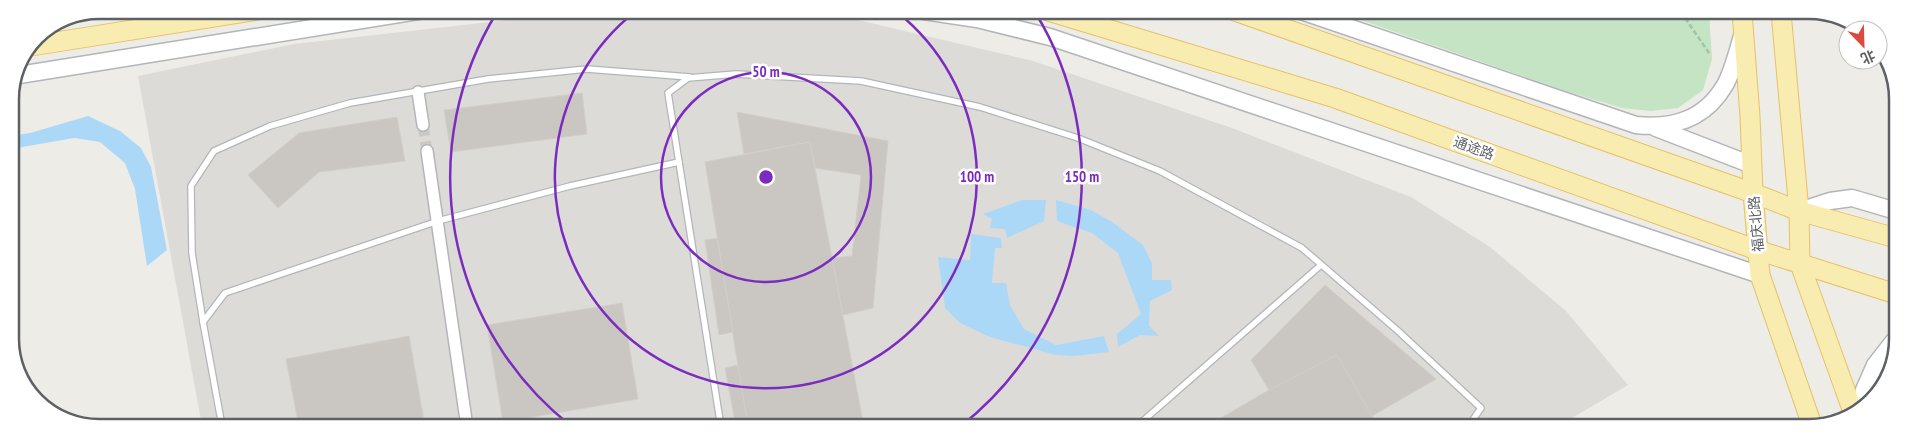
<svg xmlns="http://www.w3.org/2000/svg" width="1908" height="438" font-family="'PT Sans Narrow','Noto Sans SC',sans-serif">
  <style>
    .industrial { fill: #dddbd8 }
    .green { fill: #c4e4c4 }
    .water { fill: #acd8f8 }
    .building { fill: #cac7c2; stroke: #d2cec4 }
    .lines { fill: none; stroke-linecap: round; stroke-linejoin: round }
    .street-tunnel { stroke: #cac9c6; stroke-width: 11; stroke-dasharray: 11 5.5; stroke-linecap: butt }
    .lane-casing { stroke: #b3b6b9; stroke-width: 8 }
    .street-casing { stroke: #b3b6b9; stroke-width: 14 }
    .secondary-casing { stroke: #b2b5b9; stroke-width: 19 }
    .primary-casing { stroke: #e6c167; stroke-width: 21 }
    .path { stroke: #9ec4a8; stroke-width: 2.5; stroke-dasharray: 5 2.5; stroke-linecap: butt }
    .lane { stroke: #fff; stroke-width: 5.5 }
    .street { stroke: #fff; stroke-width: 11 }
    .secondary { stroke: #fff; stroke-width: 16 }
    .primary { stroke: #f8ecb0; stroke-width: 19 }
    .ring { fill: none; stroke: #7b2cbf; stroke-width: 2.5 }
    .labels { text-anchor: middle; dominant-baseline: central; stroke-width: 5; stroke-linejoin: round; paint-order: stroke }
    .street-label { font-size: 14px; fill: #5d6165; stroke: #fff }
    .rim { fill: none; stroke: #5d6165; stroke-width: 2.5 }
    .centre { fill: #7b2cbf; stroke: #fff; stroke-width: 2.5 }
    .ring-label { font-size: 15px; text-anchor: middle; font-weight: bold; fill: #7b2cbf; stroke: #fff; stroke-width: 5; stroke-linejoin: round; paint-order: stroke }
  </style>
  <rect width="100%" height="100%" fill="#eeece6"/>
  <path class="industrial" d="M828,13l205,48 199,67 179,69 79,50 76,64 62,74 -73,43 -1353,-2 -64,-350 156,-32 250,-28z"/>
  <path class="green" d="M1335,11l374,1 3,47 -9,31 -25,18 -27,3 -29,-3 -56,-17z"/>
  <g class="water">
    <path d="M88,116l32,15 21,17 10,19 16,83 -20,16 -12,-77 -10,-26 -25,-21 -26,-4 -63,11 -1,-13 20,-3z"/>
    <path d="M1022,200h24l-2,21 -37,17 -2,-9 -15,-1 2,-9 -9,-5z"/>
    <path d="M1056,200l35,10 21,12 31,23 9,18v17h19l1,10 -22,11 -1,25 10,10 -19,-1 -22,12 -1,-13 24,-20 -23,-61 -26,-20 -35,-12z"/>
    <path d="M971,234l30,4 1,10h-7l-3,35h14l4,22 14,24 32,16 48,-9 5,16 -35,4 -18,-1 -66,-18 -30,-14 -15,-15 -7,-51 32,3z"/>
  </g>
  <g class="building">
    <path d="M582,93l5,41 -136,18 -7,-42z"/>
    <path d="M737,112l151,29 -15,167 -30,7 -11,-57 20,-2 9,-81 -46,-7 -5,-26 -66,12z"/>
    <path d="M397,117l8,44 -86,11 -41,36 -30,-33 51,-42z"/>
    <path d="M810,142l54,285h-116l-43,-265z"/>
    <path d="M717,238l16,94 -14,3 -14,-95z"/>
    <path d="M1325,285l111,94 -64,37 6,11h-172l63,-37 -18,-30z"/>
    <path d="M622,303l16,96 -135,23 -16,-97z"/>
    <path d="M409,336l16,91h-126l-13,-68z"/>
    <path d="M1337,355l41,72h-172l63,-37z"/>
    <path d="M738,365l10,62h-12l-11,-59z"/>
  </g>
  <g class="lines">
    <path class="street-tunnel" d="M423,125l4,26"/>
    <defs>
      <g id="lane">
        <path d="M203,322l-11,-69 -1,-67 23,-35 56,-25 80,-23 138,-24 99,-10 103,8"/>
        <path d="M222,426l-19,-104 22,-29 213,-72 132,-35 109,-24"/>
        <path d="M721,427l-53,-334 20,-15 48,-4 125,7 119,26 98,31 82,33 142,77 95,82 84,78 -11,16 -6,4"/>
        <path d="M1136,427l185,-162"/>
      </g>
      <g id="street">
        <path d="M418,92l5,33"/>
        <path d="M427,151l40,276"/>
      </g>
      <g id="secondary">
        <path d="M924,11l53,8 73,18 710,238"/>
        <path d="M1301,11l335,114c38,4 69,-6 89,-40 8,-14 13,-37 18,-52"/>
        <path d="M19,75l405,-65"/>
        <path d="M1656,128l96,37"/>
        <path d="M1799,211l31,-10 22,-3 44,13"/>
        <path d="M1859,409l5,-19 11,-25 18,-23 3,-2"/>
      </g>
      <g id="primary">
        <path d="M1048,11l287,87 422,152 139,44"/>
        <path d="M1235,11l518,182 46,18 97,27"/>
        <path d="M1742,12l8,104 3,77 7,82 53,153"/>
        <path d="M1781,12l18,199 1,53 53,148"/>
        <path d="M31,46l227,-36"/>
      </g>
    </defs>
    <use href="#lane" class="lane-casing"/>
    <use href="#street" class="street-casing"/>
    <use href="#secondary" class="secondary-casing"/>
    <use href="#primary" class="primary-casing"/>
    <path class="path" d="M1681,12l28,41"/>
    <use href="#lane" class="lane"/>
    <use href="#street" class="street"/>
    <use href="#secondary" class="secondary"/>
    <use href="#primary" class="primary"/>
  </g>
  <g class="ring">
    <circle cx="766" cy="177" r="105"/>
    <path d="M897 12A211 211 0 1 1 636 11"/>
    <path d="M571 426A316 316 0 0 1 497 12M1035 12A316 316 0 0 1 961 426"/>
  </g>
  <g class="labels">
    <g class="street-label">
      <text transform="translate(1474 148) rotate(20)">通途路</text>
      <text transform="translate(1756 224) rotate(-95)">福庆北路</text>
    </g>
  </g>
  <path d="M0 0H1908V438H0ZM99 19H1809A80 80 0 0 1 1889 99V339A80 80 0 0 1 1809 419H99A80 80 0 0 1 19 339V99A80 80 0 0 1 99 19Z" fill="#fff" fill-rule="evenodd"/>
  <path class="rim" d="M99 19H1809A80 80 0 0 1 1889 99V339A80 80 0 0 1 1809 419H99A80 80 0 0 1 19 339V99A80 80 0 0 1 99 19Z"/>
  <circle cx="766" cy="177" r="8" class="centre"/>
  <g class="ring-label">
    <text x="766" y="77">50 m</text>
    <text x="977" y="182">100 m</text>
    <text x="1082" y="182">150 m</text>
  </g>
  <g transform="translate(1863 45) rotate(157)"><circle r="24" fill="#ffffff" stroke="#bec0c1"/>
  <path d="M0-4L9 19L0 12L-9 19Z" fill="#db493f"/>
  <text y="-8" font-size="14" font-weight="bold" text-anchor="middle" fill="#5d6165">北</text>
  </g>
</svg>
